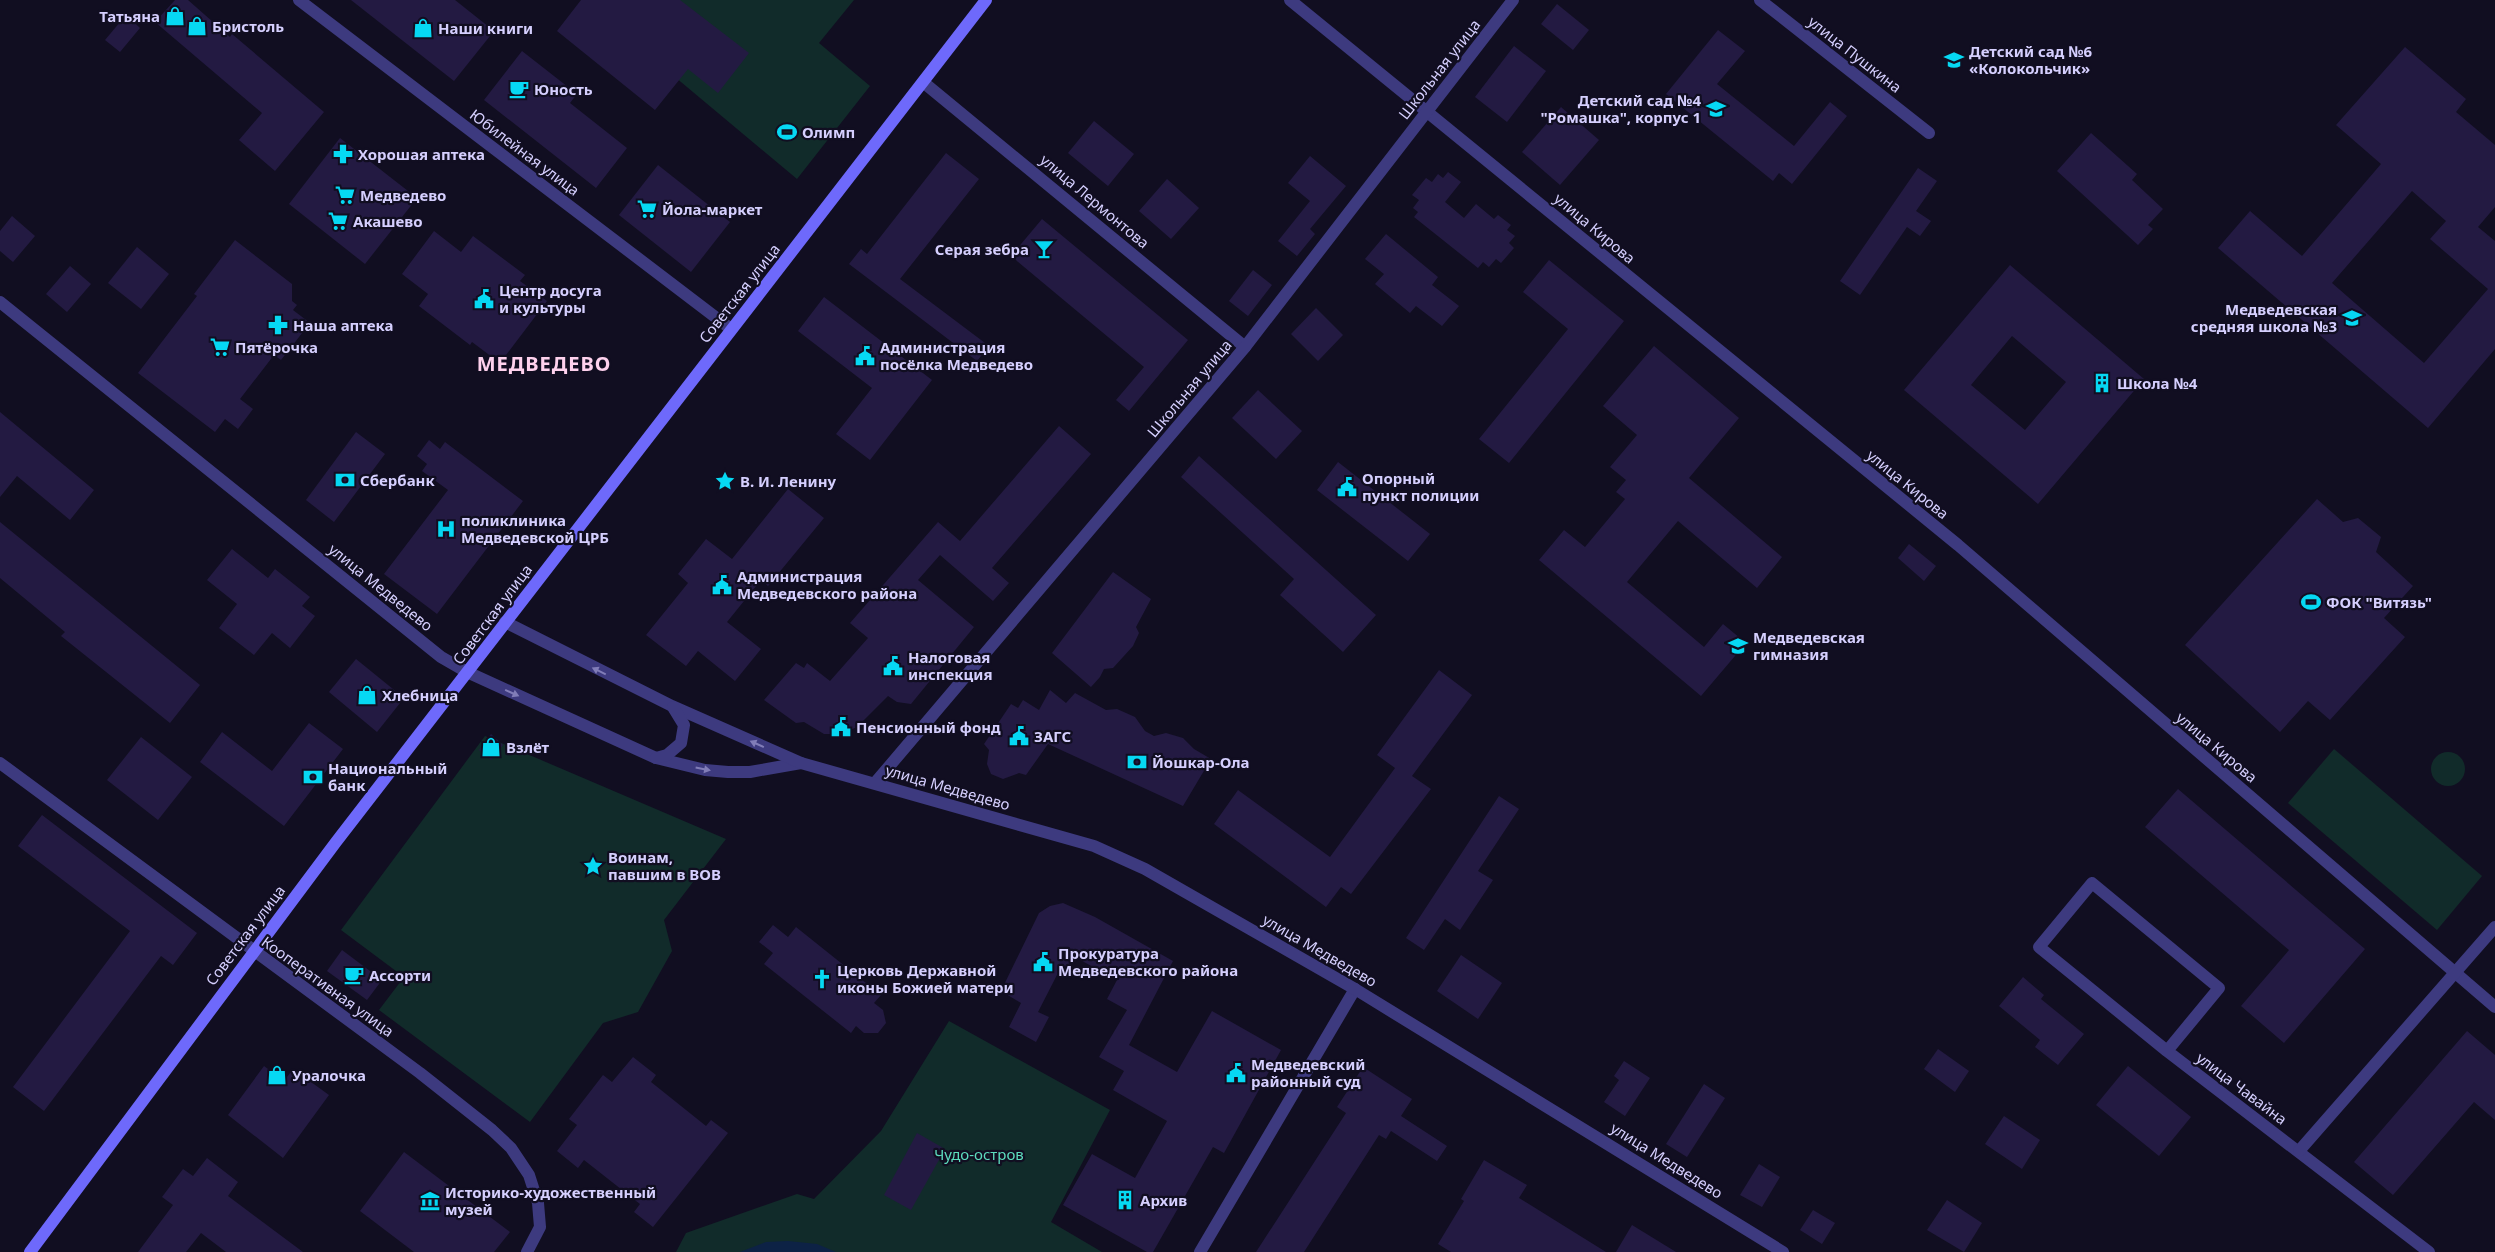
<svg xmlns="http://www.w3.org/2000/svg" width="2495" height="1252" font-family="'Noto Sans',sans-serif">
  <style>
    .green { fill: #112b2a }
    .water { fill: #0d2245 }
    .building { fill: #231a42; fill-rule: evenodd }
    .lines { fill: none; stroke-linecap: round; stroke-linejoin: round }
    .pedestrian { stroke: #3d3a7f; stroke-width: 12 }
    .minor { stroke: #3d3a7f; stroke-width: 12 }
    .tertiary { stroke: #3d3a7f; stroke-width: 12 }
    .secondary { stroke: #6e69fb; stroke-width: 12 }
    .oneway { fill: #817db8 }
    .labels { text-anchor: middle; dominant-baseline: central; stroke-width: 4.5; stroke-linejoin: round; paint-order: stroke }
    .poi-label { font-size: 15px; font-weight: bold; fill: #d5cffe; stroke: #110e21; text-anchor: start }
    .street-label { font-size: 15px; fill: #d5cffe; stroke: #110e21 }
    .park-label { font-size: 15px; fill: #5ddcbe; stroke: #110e21 }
    .district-label { font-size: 20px; font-weight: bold; letter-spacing: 1px; fill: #fed1ed; stroke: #110e21 }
  </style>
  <rect width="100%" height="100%" fill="#110e21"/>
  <g class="green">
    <path d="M583,0h271l-35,43 51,43 -73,93z"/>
    <path d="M485,736l241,103 -62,81 8,31 -34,61 -35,11 -73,99 -151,-112 25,-33 -63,-47z"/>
    <path d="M2334,749l148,127 -45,54 -149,-127z"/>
    <circle cx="2448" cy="769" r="17"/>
    <path d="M949,1021l161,89 -59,112 51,30h-426l10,-19 111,-39 17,5 67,-68z"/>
  </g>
  <path class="water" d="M788,1241l29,3 19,8h-96l26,-10z"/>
  <g class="building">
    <path d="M175,0h13l42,37 2,-3 92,78 -49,59 -36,-31 23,-27 -107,-91z"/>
    <path d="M351,0h104l39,31 -40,50z"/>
    <path d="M581,0h99l69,53 -31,40 -30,-24 -33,41 -98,-79z"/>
    <path d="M1557,4l32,26 -16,20 -32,-26z"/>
    <path d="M126,15l14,13 -20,24 -15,-12z"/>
    <path d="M1718,30l27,21 -28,33 77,62 36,-44 17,14 -55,68 -13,-11 -6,8 -107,-87z"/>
    <path d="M1514,46l32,25 -39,51 -32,-25z"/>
    <path d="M2405,47l61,52 -10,13 39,33v62l-17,20 17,14v108l-67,79 -210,-180 32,-37 52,45 79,-92 -45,-39zM2412,191l34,30 -16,18 58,50 -64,74 -92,-80z"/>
    <path d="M522,51l55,43 -7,9 57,45 -31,40 -112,-88z"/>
    <path d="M1561,107l38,33 -39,45 -38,-33z"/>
    <path d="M1094,121l40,33 -26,32 -40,-33z"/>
    <path d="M2091,133l46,41 -5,6 31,29 -15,16 5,4 -15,16 -81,-74z"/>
    <path d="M340,138l77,60 -52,66 -76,-60z"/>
    <path d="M946,153l33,26 -79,100 89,67 -12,15 -128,-97 12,-15 6,5z"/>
    <path d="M1310,156l36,30 -36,43 5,5 -18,22 -19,-15 32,-40 -22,-18z"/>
    <path d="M658,165l72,57 -39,50 -72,-57z"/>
    <path d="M1918,168l19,13 -21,30 15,10 -11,15 -13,-9 -47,68 -20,-14z"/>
    <path d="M1448,172l13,10 -16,20 19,16 12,-14 18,15 4,-4 13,10 -4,5 8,6 -6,7 5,5 -13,15 -5,-4 -7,8 -6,-5 -5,6 -64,-51 4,-5 -5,-4 6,-8 -7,-5 14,-17 6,4 6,-8 5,4z"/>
    <path d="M1167,179l32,29 -28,31 -32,-28z"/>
    <path d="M12,216l23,20 -22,26 -13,-11v-20z"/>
    <path d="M1042,219l146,121 -59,71 -13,-11 28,-33 -133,-111z"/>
    <path d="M434,231l27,21 12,-16 52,39 -5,6 27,20 -47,62 -28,-21 -2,3 -51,-39 9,-12 -26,-20z"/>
    <path d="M1386,234l52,43 -6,8 27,21 -17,20 -26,-20 -6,7 -35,-29 9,-10 -19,-15z"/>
    <path d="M235,240l57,44v17l5,4 -4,5 17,13 -29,37 -7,-5 -34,44 13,10 -15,20 -13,-10 -10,13 -77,-59 59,-77 -3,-2z"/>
    <path d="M137,247l32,27 -28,35 -33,-26z"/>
    <path d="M1549,260l75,61 -115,142 -30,-24 89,-110 -45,-37z"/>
    <path d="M2010,265l134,114 -106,125 -134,-114zM2012,336l54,46 -41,48 -54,-45z"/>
    <path d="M70,266l21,18 -24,28 -21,-18z"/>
    <path d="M1253,270l19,15 -24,31 -19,-15z"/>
    <path d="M824,297l108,83 -62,80 -34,-26 36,-46 -74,-57z"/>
    <path d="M1316,308l27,27 -25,26 -27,-27z"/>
    <path d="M1654,346l85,72 -50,60 93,79 -25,31 -79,-67 -51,61 77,65 19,-23 23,19 -45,53 -162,-136 25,-30 21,17 40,-48 -9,-7 10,-12 -16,-13 27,-32 -34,-29z"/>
    <path d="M1258,390l44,41 -26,28 -44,-41z"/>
    <path d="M0,412l94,78 -24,30 -53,-44 -17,21z"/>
    <path d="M1059,426l32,28 -99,114 17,15 -16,18 -53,-46 -22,25 56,47 -63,77 -14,-2 -9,-6 -31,31 -16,7h-17l-20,-12 -8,1 -32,-23 32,-37 8,5 3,-5 23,18 38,-43 -18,-15 88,-101 22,19z"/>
    <path d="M356,432l29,22 -51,68 -28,-22z"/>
    <path d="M429,440l11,9 5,-7 78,59 -86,113 -53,-40 64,-84 -26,-19 5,-7 -10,-8z"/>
    <path d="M1199,456l177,159 -33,37 -63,-57 14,-16 -113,-102z"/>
    <path d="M1338,462l92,72 -22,27 -91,-71z"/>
    <path d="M788,489l36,29 -56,68 -7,-6 -34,42 34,27 -26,32 -37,-30 -12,15 -40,-31 42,-52 -10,-9 28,-35 26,20z"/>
    <path d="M2317,499l26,23 15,-4 23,19 -5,15 37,34 -29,32 21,19 -75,83 -22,-19 -28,31 -95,-87z"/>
    <path d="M0,522l200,163 -30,38 -109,-87 4,-4 -65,-54z"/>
    <path d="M1909,544l27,22 -12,15 -26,-23z"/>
    <path d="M232,549l36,29 7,-9 35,28 -8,9 13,10 -25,32 -18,-15 -18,22 -35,-27 18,-24 -30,-24z"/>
    <path d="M1113,572l38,27 -15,28 3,6 -6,13 -20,22 -9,1 -4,8 -9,10 -39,-34z"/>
    <path d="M356,659l48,39 -27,34 -48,-40z"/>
    <path d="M1439,670l33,25 -60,81 19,13 -80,105 -10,-7 -15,20 -112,-83 24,-34 92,67 65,-89 -18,-13z"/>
    <path d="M1050,690l16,13 9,-10 31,17 11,-1 18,8 10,14 9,5 12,-3 17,5 11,11 17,10 -28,47 -135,-62 -22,31 -7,-2 -16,6 -12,-5 -4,-10 2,-14 -5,-6 27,-40 7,4 5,-8 16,10z"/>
    <path d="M309,723l34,26 -59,77 -84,-64 22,-30 50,39z"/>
    <path d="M491,734l12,11 -12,15 -12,-10z"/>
    <path d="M141,737l51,40 -34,43 -51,-40z"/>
    <path d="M2178,789l187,160 -81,94 -43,-37 48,-56 -144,-123z"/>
    <path d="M1499,796l20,13 -41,62 15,9 -33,50 -15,-11 -21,31 -18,-12z"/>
    <path d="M42,815l155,118 -24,32 -12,-9 -117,155 -31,-24 117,-156 -112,-85z"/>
    <path d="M1063,903l32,14 78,44 -44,84 48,27 35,-61 69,39 -57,103 -11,-6 -60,105h-6l-84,-47 29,-51 43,24 32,-57 -54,-31 11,-19 -25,-14 28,-47 -20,-11 10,-19 -44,-24 -2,13 -13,4 -20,39 11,5 -13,25 -27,-15 12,-24 -20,-12 38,-78 11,-7z"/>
    <path d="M773,925l15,12 8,-10 85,68 -7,8 9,7 3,13 -8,10h-14l-8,-7 -5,7 -87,-69 9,-11 -14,-11z"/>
    <path d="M342,950l40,30 -15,20 -40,-29z"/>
    <path d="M1461,955l41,28 -24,36 -41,-28z"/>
    <path d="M2023,977l21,18 -3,4 43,35 -26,31 -23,-18 5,-7 -41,-34z"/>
    <path d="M2467,1031l28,24v65l-21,-18 -81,93 -39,-33z"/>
    <path d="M1938,1049l31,22 -14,21 -31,-23z"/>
    <path d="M633,1057l23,18 -5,7 55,44 5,-6 17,13 -75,94 -19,-15 6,-8 -56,-44 -6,8 -21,-17 20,-26 -8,-6 34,-44 9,7z"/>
    <path d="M1624,1061l26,17 -25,38 -21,-14 15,-22 -5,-4z"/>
    <path d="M264,1066l20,15 9,-12 36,26 -46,63 -55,-43z"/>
    <path d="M2128,1066l63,51 -32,39 -63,-51z"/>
    <path d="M1363,1067l49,32 -11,17 46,30 -10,15 -46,-30 -5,8 -7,-4 -75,117h-48l90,-139 -9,-6z"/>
    <path d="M1704,1084l21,14 -38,59 -21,-13z"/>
    <path d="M2004,1116l36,24 -18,29 -37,-25z"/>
    <path d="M917,1133l28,16 -34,61 -27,-15z"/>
    <path d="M404,1152l106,80 -16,20h-80l-54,-41z"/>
    <path d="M207,1158l31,24 -10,14 75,56h-77l-25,-19 -15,19h-48l35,-47 -11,-8 21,-28 10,7z"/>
    <path d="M1484,1160l43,25 -8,13 87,54h-155l-13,-8 26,-43 -3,-2z"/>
    <path d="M1759,1164l21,13 -18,30 -22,-12z"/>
    <path d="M1947,1200l35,23 -18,29 -37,-22z"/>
    <path d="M1813,1210l22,13 -13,21 -22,-14z"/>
    <path d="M1632,1225l44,27h-60z"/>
  </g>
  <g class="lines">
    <path class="pedestrian" d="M299,0l432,329"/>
    <g class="minor">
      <path d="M1290,0l668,545 537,462"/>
      <path d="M1760,0l169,133"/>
      <path d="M923,82l322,265"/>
      <path d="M0,763l420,310 72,57 19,18 18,27 9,28 2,24 -13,25"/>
      <path d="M875,783l370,-436 268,-347"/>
      <path d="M2167,1051l52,-63 -127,-105 -53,64 128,104 262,201"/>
      <path d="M2299,1151l196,-224"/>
      <path d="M1200,1252l155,-263"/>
    </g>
    <g class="tertiary">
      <path d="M0,302l441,355 26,15 189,86 49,12 23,2h22l51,-9"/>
      <path d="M505,622l167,84 129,57 293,83 51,23 210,120 428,263"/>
      <path d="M656,758l11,-3 14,-12 3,-18 -11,-18"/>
    </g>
    <path class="secondary" d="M30,1252l306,-410 650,-842"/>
  </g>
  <defs><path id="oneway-solid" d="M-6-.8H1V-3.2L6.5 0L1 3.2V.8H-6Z" transform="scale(1.25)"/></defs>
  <g class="oneway">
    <use href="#oneway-solid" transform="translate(599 671) rotate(-154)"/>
    <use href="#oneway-solid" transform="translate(512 693) rotate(24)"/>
    <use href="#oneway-solid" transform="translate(757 744) rotate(-156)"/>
    <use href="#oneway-solid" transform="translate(703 769) rotate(11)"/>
  </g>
  <defs>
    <symbol id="shop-bare" viewBox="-9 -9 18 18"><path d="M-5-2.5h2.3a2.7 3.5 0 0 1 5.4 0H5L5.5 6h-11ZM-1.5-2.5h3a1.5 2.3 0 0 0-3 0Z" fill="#06d8f3" stroke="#110e21" stroke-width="2.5" paint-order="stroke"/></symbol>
    <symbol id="school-bare" viewBox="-9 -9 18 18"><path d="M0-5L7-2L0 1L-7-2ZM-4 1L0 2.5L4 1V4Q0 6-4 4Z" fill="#06d8f3" stroke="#110e21" stroke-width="2.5" paint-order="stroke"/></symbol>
    <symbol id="cafe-bare" viewBox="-9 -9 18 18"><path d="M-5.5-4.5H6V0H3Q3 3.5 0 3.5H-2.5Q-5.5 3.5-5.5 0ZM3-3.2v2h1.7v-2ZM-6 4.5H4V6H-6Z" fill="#06d8f3" stroke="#110e21" stroke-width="2.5" paint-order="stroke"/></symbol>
    <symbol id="stadium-bare" viewBox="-9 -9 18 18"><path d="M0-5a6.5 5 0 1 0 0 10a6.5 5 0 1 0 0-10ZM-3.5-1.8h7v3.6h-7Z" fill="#06d8f3" stroke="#110e21" stroke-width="2.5" paint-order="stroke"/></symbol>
    <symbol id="pharmacy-bare" viewBox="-9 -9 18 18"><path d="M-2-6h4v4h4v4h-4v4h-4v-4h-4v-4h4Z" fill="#06d8f3" stroke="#110e21" stroke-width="2.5" paint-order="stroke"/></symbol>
    <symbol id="supermarket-bare" viewBox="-9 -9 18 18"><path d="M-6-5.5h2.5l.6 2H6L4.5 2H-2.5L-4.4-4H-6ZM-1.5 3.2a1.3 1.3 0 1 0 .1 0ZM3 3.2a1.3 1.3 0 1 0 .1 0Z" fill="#06d8f3" stroke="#110e21" stroke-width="2.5" paint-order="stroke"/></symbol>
    <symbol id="bar-bare" viewBox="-9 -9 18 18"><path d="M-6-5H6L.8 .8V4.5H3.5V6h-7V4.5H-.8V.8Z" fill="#06d8f3" stroke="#110e21" stroke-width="2.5" paint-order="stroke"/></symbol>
    <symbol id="civic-bare" viewBox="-9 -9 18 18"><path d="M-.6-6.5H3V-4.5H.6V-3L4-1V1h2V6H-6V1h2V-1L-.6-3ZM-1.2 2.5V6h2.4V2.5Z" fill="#06d8f3" stroke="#110e21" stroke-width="2.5" paint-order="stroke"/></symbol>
    <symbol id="building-bare" viewBox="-9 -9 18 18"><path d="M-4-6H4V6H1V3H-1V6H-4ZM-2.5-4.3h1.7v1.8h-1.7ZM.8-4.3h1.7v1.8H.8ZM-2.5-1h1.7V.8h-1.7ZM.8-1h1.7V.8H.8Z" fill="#06d8f3" stroke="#110e21" stroke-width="2.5" paint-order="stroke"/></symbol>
    <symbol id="bank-bare" viewBox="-9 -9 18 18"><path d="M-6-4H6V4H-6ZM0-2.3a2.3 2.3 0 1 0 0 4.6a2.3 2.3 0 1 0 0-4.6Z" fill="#06d8f3" stroke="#110e21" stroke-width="2.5" paint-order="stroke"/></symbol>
    <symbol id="sight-bare" viewBox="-9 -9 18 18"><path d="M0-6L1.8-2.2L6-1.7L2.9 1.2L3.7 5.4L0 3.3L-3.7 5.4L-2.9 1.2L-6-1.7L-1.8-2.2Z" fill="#06d8f3" stroke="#110e21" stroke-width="2.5" paint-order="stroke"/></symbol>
    <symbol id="hospital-bare" viewBox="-9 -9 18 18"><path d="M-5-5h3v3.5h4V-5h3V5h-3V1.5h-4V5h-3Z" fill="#06d8f3" stroke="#110e21" stroke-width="2.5" paint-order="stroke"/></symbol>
    <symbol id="church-bare" viewBox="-9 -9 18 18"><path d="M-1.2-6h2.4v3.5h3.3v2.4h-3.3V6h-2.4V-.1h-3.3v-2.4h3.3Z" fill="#06d8f3" stroke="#110e21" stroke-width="2.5" paint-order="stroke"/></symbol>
    <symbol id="museum-bare" viewBox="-9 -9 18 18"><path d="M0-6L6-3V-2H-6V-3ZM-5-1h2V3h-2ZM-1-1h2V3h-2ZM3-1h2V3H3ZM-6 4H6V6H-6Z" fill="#06d8f3" stroke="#110e21" stroke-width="2.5" paint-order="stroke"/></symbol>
  </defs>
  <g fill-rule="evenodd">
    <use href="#shop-bare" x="161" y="2" width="28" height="28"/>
    <use href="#shop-bare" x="183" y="12" width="28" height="28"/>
    <use href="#shop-bare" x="409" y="14" width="28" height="28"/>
    <use href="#school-bare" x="1940" y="46" width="28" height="28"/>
    <use href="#cafe-bare" x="505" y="75" width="28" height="28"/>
    <use href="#school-bare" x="1702" y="95" width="28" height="28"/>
    <use href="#stadium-bare" x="773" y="118" width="28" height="28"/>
    <use href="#pharmacy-bare" x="329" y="140" width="28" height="28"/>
    <use href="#supermarket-bare" x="331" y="181" width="28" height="28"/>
    <use href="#supermarket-bare" x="633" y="195" width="28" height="28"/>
    <use href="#supermarket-bare" x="324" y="207" width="28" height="28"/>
    <use href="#bar-bare" x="1030" y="235" width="28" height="28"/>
    <use href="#civic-bare" x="470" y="285" width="28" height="28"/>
    <use href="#school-bare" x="2338" y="304" width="28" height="28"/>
    <use href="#pharmacy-bare" x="264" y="311" width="28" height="28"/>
    <use href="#supermarket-bare" x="206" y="333" width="28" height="28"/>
    <use href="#civic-bare" x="851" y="342" width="28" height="28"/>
    <use href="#building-bare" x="2088" y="369" width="28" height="28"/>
    <use href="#bank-bare" x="331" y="466" width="28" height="28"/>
    <use href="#sight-bare" x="711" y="467" width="28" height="28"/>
    <use href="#civic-bare" x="1333" y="473" width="28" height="28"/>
    <use href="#hospital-bare" x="432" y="515" width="28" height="28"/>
    <use href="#civic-bare" x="708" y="571" width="28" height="28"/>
    <use href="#stadium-bare" x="2297" y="588" width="28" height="28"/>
    <use href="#school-bare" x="1724" y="632" width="28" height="28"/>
    <use href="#civic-bare" x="879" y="652" width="28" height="28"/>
    <use href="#shop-bare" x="353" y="681" width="28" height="28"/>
    <use href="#civic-bare" x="827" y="713" width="28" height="28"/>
    <use href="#civic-bare" x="1005" y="722" width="28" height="28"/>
    <use href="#shop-bare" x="477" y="733" width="28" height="28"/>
    <use href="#bank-bare" x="1123" y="748" width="28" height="28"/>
    <use href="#bank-bare" x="299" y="763" width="28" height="28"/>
    <use href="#sight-bare" x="579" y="852" width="28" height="28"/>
    <use href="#civic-bare" x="1029" y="948" width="28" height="28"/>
    <use href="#cafe-bare" x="340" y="961" width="28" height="28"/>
    <use href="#church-bare" x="808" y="965" width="28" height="28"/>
    <use href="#civic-bare" x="1222" y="1059" width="28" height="28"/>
    <use href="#shop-bare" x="263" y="1061" width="28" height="28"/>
    <use href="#building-bare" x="1111" y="1186" width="28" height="28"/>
    <use href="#museum-bare" x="416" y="1187" width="28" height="28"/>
  </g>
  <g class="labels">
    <g class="poi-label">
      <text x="160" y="16" text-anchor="end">Татьяна</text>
      <text x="212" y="26">Бристоль</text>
      <text x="438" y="28">Наши книги</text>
      <text x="1969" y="51">Детский сад №6<tspan x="1969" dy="17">«Колокольчик»</tspan></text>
      <text x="534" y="89">Юность</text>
      <text x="1701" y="100" text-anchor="end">Детский сад №4<tspan x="1701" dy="17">"Ромашка", корпус 1</tspan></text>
      <text x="802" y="132">Олимп</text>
      <text x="358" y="154">Хорошая аптека</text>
      <text x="360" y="195">Медведево</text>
      <text x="662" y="209">Йола-маркет</text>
      <text x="353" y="221">Акашево</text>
      <text x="1029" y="249" text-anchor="end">Серая зебра</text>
      <text x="499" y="290">Центр досуга<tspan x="499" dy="17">и культуры</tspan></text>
      <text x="2337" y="309" text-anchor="end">Медведевская<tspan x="2337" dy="17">средняя школа №3</tspan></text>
      <text x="293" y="325">Наша аптека</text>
      <text x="235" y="347">Пятёрочка</text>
      <text x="880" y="347">Администрация<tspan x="880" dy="17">посёлка Медведево</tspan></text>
      <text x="2117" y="383">Школа №4</text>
      <text x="1362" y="478">Опорный<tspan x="1362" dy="17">пункт полиции</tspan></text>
      <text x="360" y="480">Сбербанк</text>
      <text x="740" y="481">В. И. Ленину</text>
      <text x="461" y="520">поликлиника<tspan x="461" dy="17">Медведевской ЦРБ</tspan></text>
      <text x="737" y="576">Администрация<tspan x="737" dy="17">Медведевского района</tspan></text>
      <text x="2326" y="602">ФОК "Витязь"</text>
      <text x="1753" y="637">Медведевская<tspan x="1753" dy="17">гимназия</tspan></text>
      <text x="908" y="657">Налоговая<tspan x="908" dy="17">инспекция</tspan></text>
      <text x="382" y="695">Хлебница</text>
      <text x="856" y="727">Пенсионный фонд</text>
      <text x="1034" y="736">ЗАГС</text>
      <text x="506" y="747">Взлёт</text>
      <text x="1152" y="762">Йошкар-Ола</text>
      <text x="328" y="768">Национальный<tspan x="328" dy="17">банк</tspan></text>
      <text x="608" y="857">Воинам,<tspan x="608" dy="17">павшим в ВОВ</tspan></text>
      <text x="1058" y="953">Прокуратура<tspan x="1058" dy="17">Медведевского района</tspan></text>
      <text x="837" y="970">Церковь Державной<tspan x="837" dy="17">иконы Божией матери</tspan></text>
      <text x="369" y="975">Ассорти</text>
      <text x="1251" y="1064">Медведевский<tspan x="1251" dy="17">районный суд</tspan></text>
      <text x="292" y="1075">Уралочка</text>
      <text x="445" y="1192">Историко-художественный<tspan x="445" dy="17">музей</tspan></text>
      <text x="1140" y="1200">Архив</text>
    </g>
    <g class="street-label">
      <text transform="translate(1855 54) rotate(38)">улица Пушкина</text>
      <text transform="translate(1439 69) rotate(-52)">Школьная улица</text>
      <text transform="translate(525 152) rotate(37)">Юбилейная улица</text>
      <text transform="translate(1095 201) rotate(40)">улица Лермонтова</text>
      <text transform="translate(1595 228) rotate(40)">улица Кирова</text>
      <text transform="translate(739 293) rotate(-52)">Советская улица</text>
      <text transform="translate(1189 388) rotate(-50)">Школьная улица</text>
      <text transform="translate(1908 484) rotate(39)">улица Кирова</text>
      <text transform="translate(381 587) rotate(39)">улица Медведево</text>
      <text transform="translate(492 614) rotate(-53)">Советская улица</text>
      <text transform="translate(2217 747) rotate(40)">улица Кирова</text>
      <text transform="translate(948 787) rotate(16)">улица Медведево</text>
      <text transform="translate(245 935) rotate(-53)">Советская улица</text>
      <text transform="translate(1320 950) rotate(30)">улица Медведево</text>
      <text transform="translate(328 986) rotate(36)">Кооперативная улица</text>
      <text transform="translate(2242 1088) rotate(37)">улица Чавайна</text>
      <text transform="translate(1667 1160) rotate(32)">улица Медведево</text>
    </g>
    <g class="park-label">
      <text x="979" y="1154">Чудо-остров</text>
    </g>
    <g class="district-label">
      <text x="544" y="363">МЕДВЕДЕВО</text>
    </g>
  </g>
</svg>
